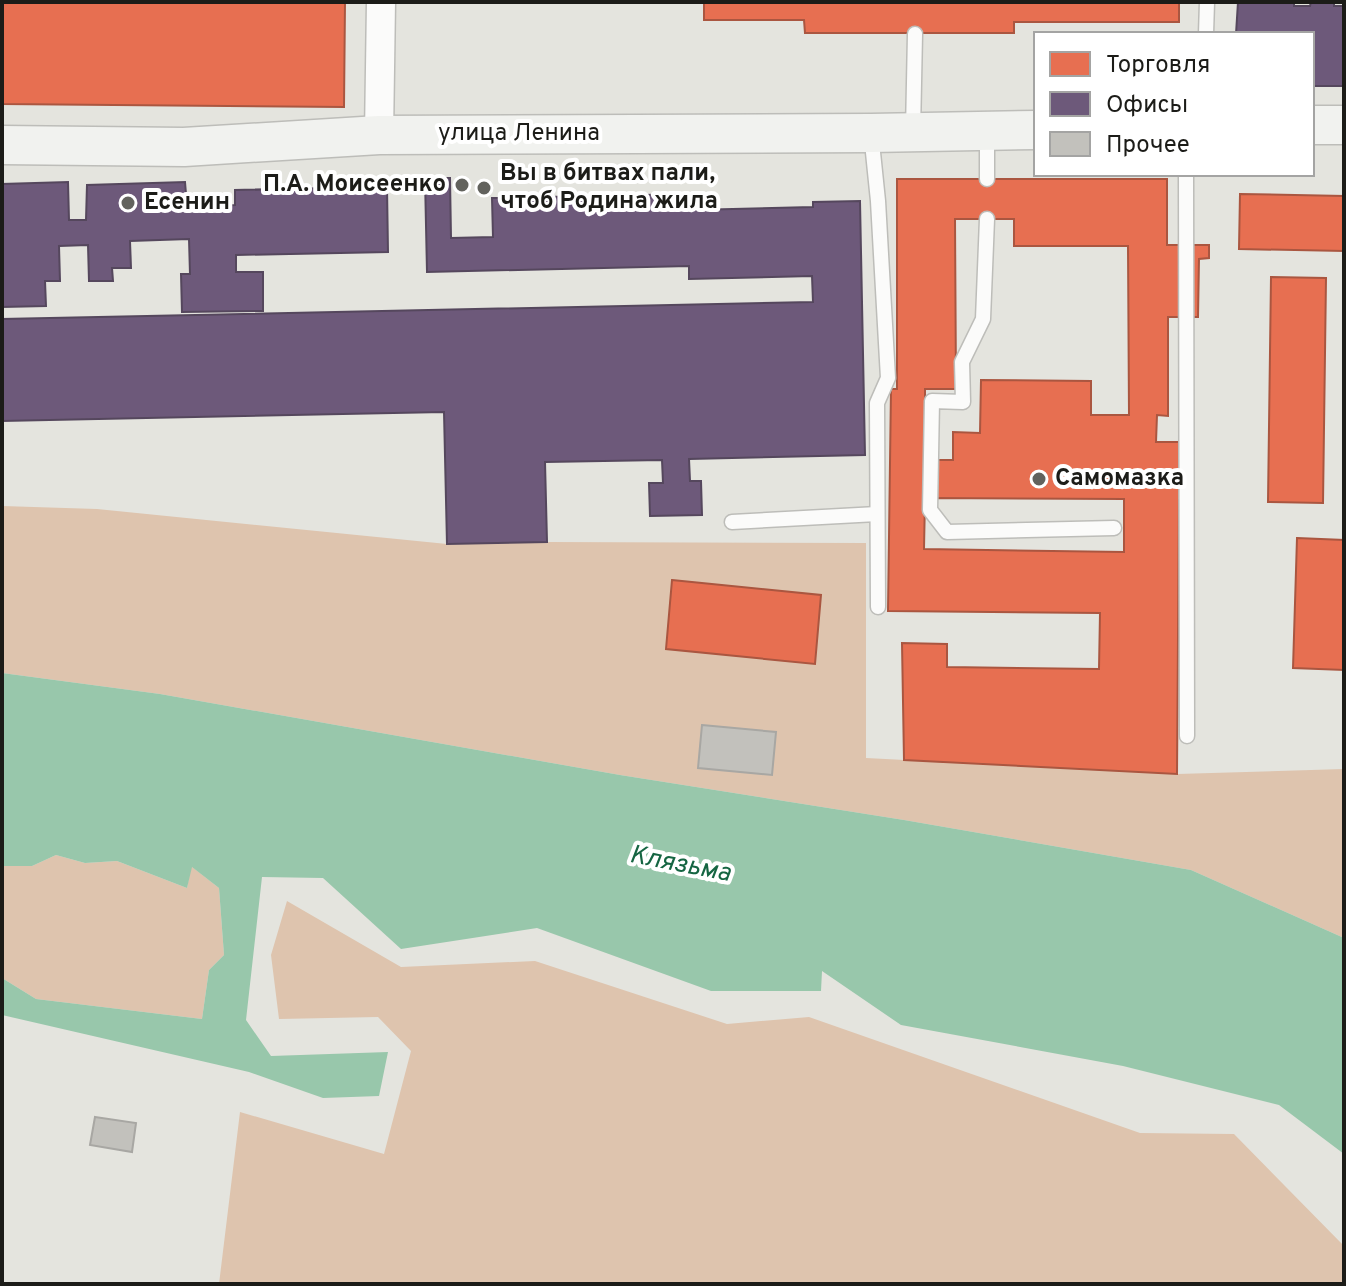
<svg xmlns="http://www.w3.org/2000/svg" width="1346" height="1286" font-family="Overpass,sans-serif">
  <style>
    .green { fill: #dec4ae }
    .water { fill: #98c7ab }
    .shops { fill: #e76f51; stroke: #aa5640; stroke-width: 2; fill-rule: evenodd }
    .offices { fill: #6d597a; stroke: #55475d; stroke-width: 2 }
    .building { fill: #c2c1bc; stroke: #a8a7a3; stroke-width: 2 }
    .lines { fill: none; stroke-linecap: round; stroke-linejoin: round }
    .lane-casing { stroke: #bdbdb9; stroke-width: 17 }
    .street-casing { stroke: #bdbdb9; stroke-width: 31 }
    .secondary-casing { stroke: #bdbdb9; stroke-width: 41 }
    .lane { stroke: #fbfbfa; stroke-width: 14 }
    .street { stroke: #fbfbfa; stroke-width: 28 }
    .secondary { stroke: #f1f2ef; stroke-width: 38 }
    .poi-dot { fill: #62625d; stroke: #fff; stroke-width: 3 }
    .labels { text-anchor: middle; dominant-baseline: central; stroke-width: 8; stroke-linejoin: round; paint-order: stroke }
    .street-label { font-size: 24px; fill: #1c1c18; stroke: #fff }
    .poi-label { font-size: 24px; font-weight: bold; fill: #1c1c18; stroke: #fff; text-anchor: start }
    .water-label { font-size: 26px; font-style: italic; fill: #156542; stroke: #fff }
  </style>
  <rect width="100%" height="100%" fill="#e4e4de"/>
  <g class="green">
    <path d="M2,506l95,3 350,35 100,-2 319,1v215l311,16 167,-5v169l-153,-68 -287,-50 -284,-45 -460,-81 -158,-21z"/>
    <path d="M56,855l29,8 32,-2 70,27 4,-22 28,22 5,67 -15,15 -7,49 -166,-20 -34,-21v-112h30z"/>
    <path d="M287,901l114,66 134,-6 192,63 82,-7 331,116 94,1 110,112v38h-1125l21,-172 144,42 27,-103 -33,-34 -99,2 -8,-64z"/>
  </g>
  <path class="water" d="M2,673l158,21 460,81 284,45 287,50 153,68v216l-65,-49 -156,-39 -222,-41 -79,-54 -1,20h-110l-174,-63 -136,21 -78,-71 -61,-1 -16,143 25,36 117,-4 -9,44 -56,2 -74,-26 -247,-57v-37l34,21 166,20 7,-49 15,-15 -5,-67 -27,-21 -5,21 -70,-27 -32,2 -29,-8 -24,11h-30z"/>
  <g class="shops">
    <path d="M2,2h343l-1,105 -342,-3z"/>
    <path d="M704,2h475v20h-165v11h-209l-1,-13h-100z"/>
    <path d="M897,179h270v66h42v13l-10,1 -1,58h-30v99l-11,-1 -1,27h32l-1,58h-8l-2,274 -273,-14 -2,-117 45,1v23l152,2 1,-56 -212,-2 3,-222h6zM955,219h59v27h114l1,169h-38v-34l-110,-1 -1,53 -27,-1v28h-28v-71h31zM925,498l199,1v53l-200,-3z"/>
    <path d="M1240,194l104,2v55l-105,-2z"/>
    <path d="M1271,277l55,1 -3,225 -55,-1z"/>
    <path d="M1297,538l47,2v130l-51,-2z"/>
    <path d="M672,580l149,15 -6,69 -149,-15z"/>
  </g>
  <g class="offices">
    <path d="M1238,2h56v4h16l1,-4h23v4h10v80h-32v-52h-76z"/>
    <path d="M425,178h25l1,60 42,-1 -1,-39 198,-4 1,16 122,-3v-5l47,-1 5,254 -176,4 1,22h11l1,34 -52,1 -1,-33h14l-1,-23 -117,2 2,80 -100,2 -3,-132 -442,9v-102l811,-17 -1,-26 -123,3v-13l-262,6z"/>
    <path d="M68,182l1,38h17l1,-35 98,-3 2,24 48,-1v-15l152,-3 1,65 -152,3v17h27v39l-81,1 -1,-38h9l-1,-35 -59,2 1,27h-19l1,13h-24l-1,-36 -29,1 1,35h-15l1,25 -44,1v-123z"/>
  </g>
  <g class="building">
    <path d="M702,725l74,7 -4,43 -74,-7z"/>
    <path d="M95,1117l41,6 -4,29 -42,-7z"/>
  </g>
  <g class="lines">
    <defs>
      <g id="lane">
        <path d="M1206,34l1,-32"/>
        <path d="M913,131l2,-97"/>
        <path d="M871,133l7,68 10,177 -11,25 1,204"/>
        <path d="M1186,174l1,562"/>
        <path d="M987,179v-48"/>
        <path d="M987,219l-4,100 -21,43 1,40 -31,-1 -2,109 17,22 167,-4"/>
        <path d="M732,522l145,-8"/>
      </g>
      <path id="street" d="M379,135l2,-133"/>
      <g id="secondary">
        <path d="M1312,125h32"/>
        <path d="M2,145l182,2 195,-12 492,-2 165,-3"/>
      </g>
    </defs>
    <use href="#lane" class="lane-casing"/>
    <use href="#street" class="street-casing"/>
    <use href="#secondary" class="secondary-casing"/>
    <use href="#lane" class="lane"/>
    <use href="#street" class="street"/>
    <use href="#secondary" class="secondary"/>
  </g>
  <g class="poi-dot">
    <circle cx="462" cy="185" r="8"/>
    <circle cx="484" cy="188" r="8"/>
    <circle cx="128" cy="203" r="8"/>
    <circle cx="1039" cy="479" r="8"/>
  </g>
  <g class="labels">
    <g class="street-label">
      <text x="519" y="134">улица Ленина</text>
    </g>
    <g class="poi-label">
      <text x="500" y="174">Вы в битвах пали,<tspan x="500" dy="28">чтоб Родина жила</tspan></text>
      <text x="446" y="185" text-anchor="end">П.А. Моисеенко</text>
      <text x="144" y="203">Есенин</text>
      <text x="1055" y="479">Самомазка</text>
    </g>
    <g class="water-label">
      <text transform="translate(680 865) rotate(11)">Клязьма</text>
    </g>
  </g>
  <rect width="1346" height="1286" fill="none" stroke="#1c1c18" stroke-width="8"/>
  <rect x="1034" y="32" width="280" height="144" fill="#ffffff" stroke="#a4a4a3" stroke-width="2"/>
  <rect x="1050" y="52" width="40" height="24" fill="#e76f51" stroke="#a4a4a3" stroke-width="2"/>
  <text x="1106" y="72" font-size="24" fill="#1c1c18">Торговля</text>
  <rect x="1050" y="92" width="40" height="24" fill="#6d597a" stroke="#a4a4a3" stroke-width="2"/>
  <text x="1106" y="112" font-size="24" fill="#1c1c18">Офисы</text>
  <rect x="1050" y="132" width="40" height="24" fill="#c2c1bc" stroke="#a4a4a3" stroke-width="2"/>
  <text x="1106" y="152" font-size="24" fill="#1c1c18">Прочее</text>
</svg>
